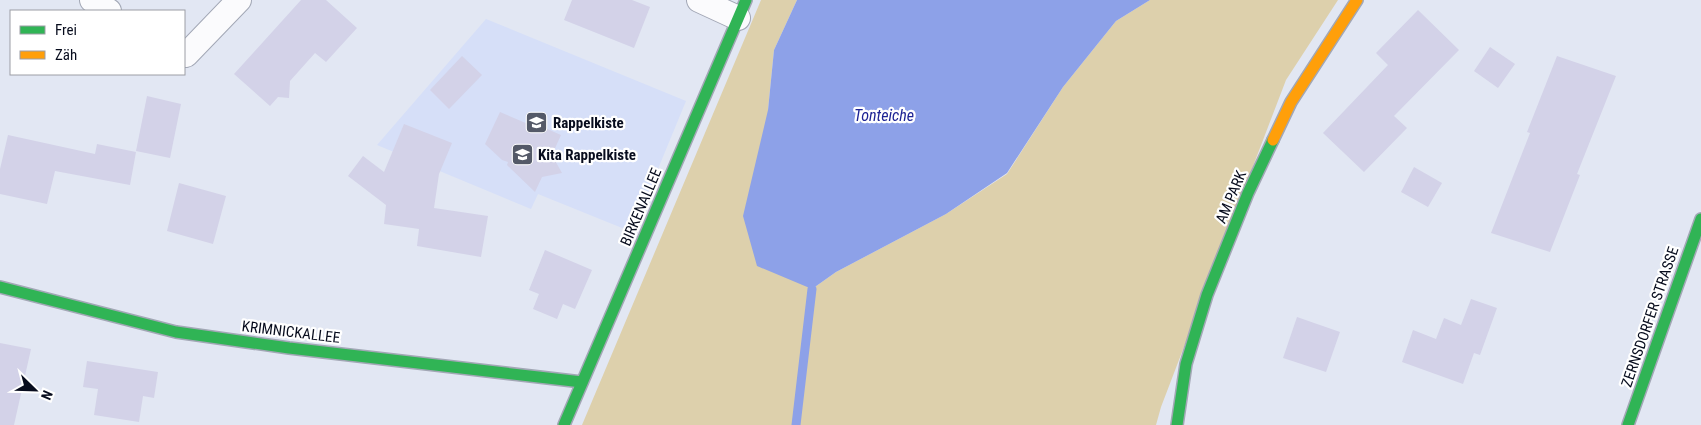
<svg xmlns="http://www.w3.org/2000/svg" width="1701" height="425" font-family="'Roboto Condensed',sans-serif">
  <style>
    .built { fill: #d6dff8 }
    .green { fill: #ddd0ac }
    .water { fill: #8da1e8 }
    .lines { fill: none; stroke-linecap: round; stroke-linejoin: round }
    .stream { stroke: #8da1e8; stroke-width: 9 }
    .building { fill: #d3d2e8 }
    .street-casing { stroke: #a2a7b5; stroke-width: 26 }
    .fast-casing { stroke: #a2a7b5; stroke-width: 14 }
    .slow-casing { stroke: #a2a7b5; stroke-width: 14 }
    .street { stroke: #fbfbfd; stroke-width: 24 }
    .fast { stroke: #30b455; stroke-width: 11 }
    .slow { stroke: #ff9f0a; stroke-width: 11 }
    .labels { text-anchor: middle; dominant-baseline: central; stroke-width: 4.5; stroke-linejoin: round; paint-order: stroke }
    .poi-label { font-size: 15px; font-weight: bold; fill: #070c1d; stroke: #fff; text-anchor: start }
    .street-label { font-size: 15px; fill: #070c1d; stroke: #fff }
    .water-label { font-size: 16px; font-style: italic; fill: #1d2394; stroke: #fff }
  </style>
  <rect width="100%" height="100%" fill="#e2e7f3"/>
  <path class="built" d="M486,19l200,82 -54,131 -94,-38 -7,15 -154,-64z"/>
  <path class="green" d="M761,0h36l-23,50 -6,60 44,179 24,-17 110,-58 61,-40 56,-87 53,-66 34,-21h188l-52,80 -125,327 -5,18h-574z"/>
  <path class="water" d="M797,0h353l-34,21 -53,66 -56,86 -61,41 -110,58 -24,17 -55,-23 -14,-50 25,-106 6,-60z"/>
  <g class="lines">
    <path class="stream" d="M796,425l16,-136"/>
  </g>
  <g class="building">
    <path d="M301,0h25l31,28 -31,34 -11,-9 -25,28 -1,17 -11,-1 -8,9 -36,-32z"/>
    <path d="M572,0h60l18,7 -16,41 -70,-28z"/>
    <path d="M1418,10l41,40 -65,66 13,12 -43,44 -41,-39 65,-68 -12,-12z"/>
    <path d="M1490,47l25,17 -17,24 -24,-17z"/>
    <path d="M462,56l20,19 -33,34 -19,-19z"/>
    <path d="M1557,56l59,20 -39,98 3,1 -30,77 -59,-19 39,-100 -3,-1z"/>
    <path d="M147,96l34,8 -11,54 -34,-7z"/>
    <path d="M500,112l28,12 1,-3 32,14 -9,20 10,18 -20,4 -7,15 -28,-27 1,-3 -6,-2 -17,-16z"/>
    <path d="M404,124l48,19 -13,31 -5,34 54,8 -7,41 -64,-11 2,-17 -35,-5 2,-19 -38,-29 15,-20 21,16z"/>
    <path d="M8,135l87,19 2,-10 39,8 -6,33 -75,-14 -8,33 -47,-10v-25z"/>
    <path d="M1414,167l28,16 -14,24 -27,-15z"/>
    <path d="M179,183l47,13 -13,48 -46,-13z"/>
    <path d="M545,250l47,20 -17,39 -12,-5 -6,15 -24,-10 6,-15 -10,-4z"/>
    <path d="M1471,299l26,9 -17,47 -6,-2 -11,31 -61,-22 11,-32 23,9 8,-21 17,7z"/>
    <path d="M1297,317l43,15 -14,40 -43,-14z"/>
    <path d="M0,343l31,6 -17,76h-14z"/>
    <path d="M87,361l71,11 -4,26 -11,-2 -4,26 -45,-7 4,-26 -15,-2z"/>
  </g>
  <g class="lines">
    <defs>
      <g id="street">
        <path d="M92,0l17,11"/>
        <path d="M699,0l39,18"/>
        <path d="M184,54l2,1 53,-55"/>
      </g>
      <g id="fast">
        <path d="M0,287l176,45 113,16 293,34"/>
        <path d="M564,425l182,-425"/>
        <path d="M1177,425l9,-61 21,-69 41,-102 25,-53"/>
        <path d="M1628,425l73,-206"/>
      </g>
      <path id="slow" d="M1273,140l18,-38 66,-102"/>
    </defs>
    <use href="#street" class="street-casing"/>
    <use href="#fast" class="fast-casing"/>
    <use href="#slow" class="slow-casing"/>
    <use href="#street" class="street"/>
    <use href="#fast" class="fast"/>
    <use href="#slow" class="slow"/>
  </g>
  <defs>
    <symbol id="school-square" viewBox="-11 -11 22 22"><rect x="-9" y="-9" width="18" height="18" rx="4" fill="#545968" stroke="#fff"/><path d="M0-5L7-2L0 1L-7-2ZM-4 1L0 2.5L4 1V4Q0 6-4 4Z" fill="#fff"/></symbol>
  </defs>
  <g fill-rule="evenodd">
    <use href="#school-square" x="524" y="110" width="25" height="25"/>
    <use href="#school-square" x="510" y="142" width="25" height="25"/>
  </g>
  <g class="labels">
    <g class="poi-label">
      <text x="553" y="123">Rappelkiste</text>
      <text x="538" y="155">Kita Rappelkiste</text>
    </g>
    <g class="street-label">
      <text transform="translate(1231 197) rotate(-67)">AM PARK</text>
      <text transform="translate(641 207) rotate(-67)">BIRKENALLEE</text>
      <text transform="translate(1650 317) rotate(-71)">ZERNSDORFER STRASSE</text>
      <text transform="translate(291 332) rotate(7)">KRIMNICKALLEE</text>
    </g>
    <g class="water-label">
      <text x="884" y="115">Tonteiche</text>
    </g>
  </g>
  <rect x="10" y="10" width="175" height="65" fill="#ffffff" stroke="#9c9ea5"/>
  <rect x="20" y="26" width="25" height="8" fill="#30b455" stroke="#9c9ea5"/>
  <text x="55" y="35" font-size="15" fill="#070c1d">Frei</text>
  <rect x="20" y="51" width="25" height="8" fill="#ff9f0a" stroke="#9c9ea5"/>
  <text x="55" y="60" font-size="15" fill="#070c1d">Zäh</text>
  <g transform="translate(35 390) rotate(113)" stroke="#ffffff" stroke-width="4" paint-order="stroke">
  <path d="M0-4L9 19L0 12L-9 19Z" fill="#070c1d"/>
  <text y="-8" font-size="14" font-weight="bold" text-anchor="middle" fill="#070c1d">N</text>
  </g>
</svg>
